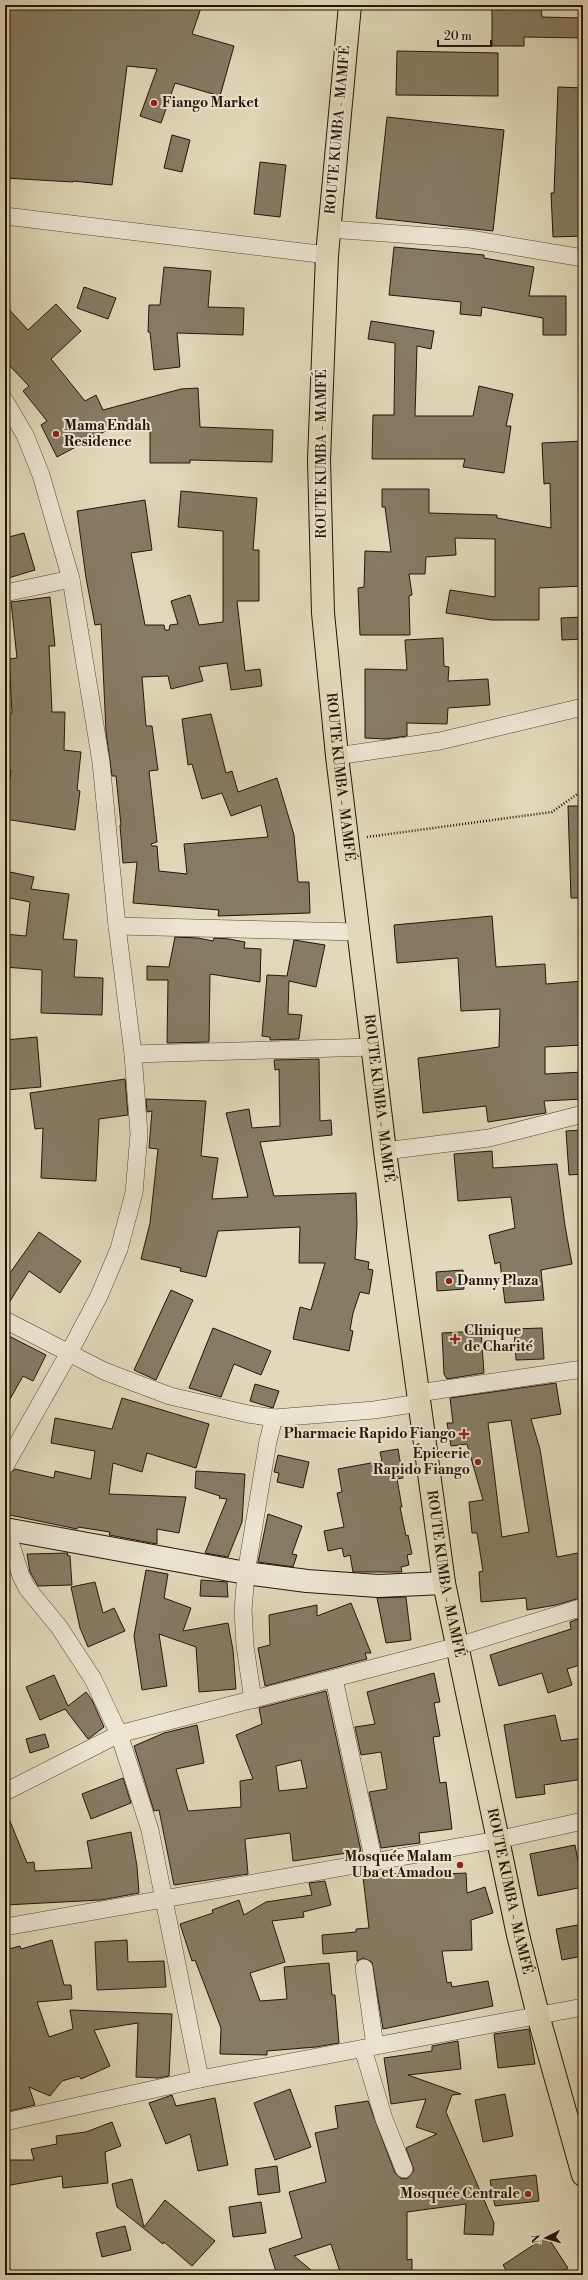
<svg xmlns="http://www.w3.org/2000/svg" width="588" height="2280" font-family="'Libre Bodoni',serif">
  <style>
    .building { fill: #867b65; stroke: #231507; fill-rule: evenodd }
    .lines { fill: none; stroke-linecap: round; stroke-linejoin: round }
    .street-casing { stroke: #524634; stroke-width: 18 }
    .secondary-casing { stroke: #231507; stroke-width: 24 }
    .highway-casing { stroke: #231507; stroke-width: 24 }
    .path { stroke: #231507; stroke-width: 2.5; stroke-dasharray: 1 2; stroke-linecap: butt }
    .street { stroke: #ece6d3; stroke-width: 17 }
    .secondary { stroke: #ece6d3; stroke-width: 22 }
    .highway { stroke: #e1d9bb; stroke-width: 22 }
    .poi-dot { fill: #8f2418; stroke: #ece6d3; stroke-width: 1.5 }
    .labels { text-anchor: middle; dominant-baseline: central; stroke-width: 4; stroke-linejoin: round; paint-order: stroke }
    .poi-label { font-size: 14px; font-weight: bold; fill: #231507; stroke: #ece6d3; text-anchor: start }
    .street-label { font-size: 14px; fill: #231507; stroke: #ece6d3 }
  </style>
  <rect width="100%" height="100%" fill="#e1d9bb"/>
  <filter id="stains"><feTurbulence type="fractalNoise" baseFrequency=".005" numOctaves="4"/><feColorMatrix values="0 0 0 0 .2 0 0 0 0 .09 0 0 0 0 .02 0 0 0 .5 -.17"/></filter>
  <radialGradient id="worn" r=".72"><stop offset=".6" stop-color="#630" stop-opacity="0"/><stop offset="1" stop-color="#630" stop-opacity=".3"/></radialGradient>
  <g class="building">
    <path d="M5,5h197l-10,29 42,12 -14,50 -45,-13 -14,40 -21,-7 17,-47 -30,-3 -15,119 -39,-4v1l-68,-4z"/>
    <path d="M492,5h49l1,12 41,1v20l-59,-1v9h-32z"/>
    <path d="M397,51l101,2v43l-102,-1z"/>
    <path d="M558,87l25,1v148l-30,1 -2,-44h3z"/>
    <path d="M387,117l117,13 -11,101 -117,-13z"/>
    <path d="M172,135l18,5 -8,32 -18,-4z"/>
    <path d="M260,162l26,3 -6,52 -26,-3z"/>
    <path d="M394,247l90,8v3l50,9 -5,29h37v39h-23v-17l-61,-11 -1,9 -21,-2 1,-12 -72,-7z"/>
    <path d="M164,267l47,4 -3,36 36,1 -1,27 -66,-2 3,34 -26,3 -4,-38h-2l1,-27h11z"/>
    <path d="M84,287l32,11 -8,21 -31,-11z"/>
    <path d="M56,304l25,27 -30,28 34,42 11,-6 7,15 78,-21 17,-1 2,39 73,3 -1,32 -82,-2v3h-40v-41l-21,6 -3,-8 -69,37 -16,-32 6,-4 -24,-30 6,-5 -24,-25v-56l23,25z"/>
    <path d="M371,321l63,10 -3,18 -14,-3 -2,70h58l6,-30 34,8 -7,32h5l-7,47 -41,-6 2,-8h-93l1,-44h21l1,-72 -27,-4z"/>
    <path d="M583,441v145l-44,2v32h-47l-46,-7 4,-23 45,7v-58l-40,-1 1,17 -30,2 -1,17h-16l3,21 -3,1 1,39h-50l-2,-47 6,-1 1,-36 26,1 -6,-45h-3v-18h47v24l68,2v3l54,10 -1,-45 -6,1 -2,-41z"/>
    <path d="M181,491l76,7 -4,52h6v51h-22l8,70 15,-2 2,17 -31,4 -4,-27 -28,4 4,14 -32,8 -3,-13 -26,1 4,49h6l6,44 -9,1 8,71 -6,2 1,2h5l2,25 28,3 -3,-30 84,-7 -7,-32 -30,11 -9,-23 -20,6 -10,-35 -4,1 -6,-46 29,-5 15,59 6,-2 6,21 39,-14 17,57 4,47h11l1,31 -92,3 1,-6 -86,-7 4,-41 -14,1 -3,-38h1l-5,-49h-4l-6,-44 -5,-108 -6,1 -9,-47 -9,-67 68,-11 7,50 -21,3 14,72h19l1,5h4l1,-5 8,-1 -7,-23 19,-6 9,30 24,-3v-91l-45,-4z"/>
    <path d="M24,533l11,37 -30,9v-41z"/>
    <path d="M50,597l5,49h-6l3,66h13l-1,38 17,2 -4,38 3,1 -5,39 -70,-11 6,-49 -6,1v-56l7,-2 -3,-54 8,-1 -6,-56z"/>
    <path d="M583,617v22l-21,1 -1,-22z"/>
    <path d="M443,638l1,28 5,1 -1,14 40,-2 2,26 -42,3 -1,16 -40,-1v13l-22,3 -20,-1v-69l42,1 -2,-30z"/>
    <path d="M568,806h15v92h-12z"/>
    <path d="M5,871l29,6 -3,12 38,5 -6,45 14,1 -3,37 29,1 -1,37 -61,-2 1,-43 -37,-3v-33l21,2 4,-34 -25,-5z"/>
    <path d="M492,916l4,51 49,-3 1,20 37,-3v64l-38,2v27l38,-2v27l-39,2 2,12 -58,9 -2,-16 -63,7 -5,-55 81,-11 1,-38 -39,2 -3,-53 -61,5 -3,-38z"/>
    <path d="M175,937l23,1 15,3 1,-3 15,1 16,3 -1,6 17,1 -1,33 -50,-8 -1,68 -42,1 1,-63h-21v-14l22,1z"/>
    <path d="M294,940l31,5 -9,42 -27,-6 -1,33 14,1 -3,24 -29,1v-3l-8,-1 5,-61 20,1z"/>
    <path d="M37,1037l4,50 -36,3v-50z"/>
    <path d="M319,1059l1,62 11,-1 1,15 -72,7 14,54 82,-3 1,32 -2,34 14,3 -1,7 5,1 -4,24 -9,-2 -7,21 -3,17 3,1 -4,20 -56,-12 7,-32 11,3 14,-47h-26l1,-36 -82,4 -12,46 -26,-6 1,-3 -40,-9 9,-36 8,-74 -9,-1 3,-37 -5,1 -1,-13 60,2 -5,55 17,2 -6,41 36,-2 -22,-84 23,-4 3,19 28,-2 -1,-57 -4,1 -1,-10z"/>
    <path d="M125,1079l3,36 -29,4 -3,62 -55,-3 2,-50 -8,1 -5,-36z"/>
    <path d="M583,1130v44l-14,1 -3,-44z"/>
    <path d="M492,1151l1,17 64,-4 8,62 7,38 -31,6 3,30 -39,3 -5,-41 -5,2 -6,-29 26,-7 -4,-31 -53,4 -4,-47z"/>
    <path d="M39,1232l42,29 -21,32 -31,-22 -24,38v-40l5,4z"/>
    <path d="M463,1270l1,19 -27,2 -1,-19z"/>
    <path d="M171,1290l22,10 -37,80 -22,-10z"/>
    <path d="M213,1328l58,23 -10,24 -27,-11 -13,33 -32,-9z"/>
    <path d="M542,1328l2,31 -28,1 -2,-31z"/>
    <path d="M481,1331l3,42 -37,6 -3,-5 -2,-41z"/>
    <path d="M5,1334l41,21 -13,26 -10,-5 -18,32z"/>
    <path d="M556,1383l5,31 -30,5 9,30 17,108 26,-5v45l-27,8 -29,5 -1,-12 -45,4 -2,-30 4,-1 -6,-38h-5l-3,-31 14,-2 -16,-56 -16,2 -4,-23h6l-3,-25zM511,1420l18,112 -27,5 -14,-114z"/>
    <path d="M255,1384l24,7 -6,17 -23,-7z"/>
    <path d="M122,1398l87,26 -13,44 -49,-15 -5,19 -29,-9 -4,31 77,3 -7,36 -22,-4v15l-48,-9 1,-3 -32,-5 -1,2 -72,-15 1,-38 9,-7 39,9 1,-7 36,8 4,-28 -44,-8 4,-25 57,11z"/>
    <path d="M398,1449l5,29 -6,1 5,28h-2l6,29 2,-1 4,19 -5,1 2,10 -8,2 1,5h-49l-3,-17 -6,2 -2,-9 -14,3 -4,-20 20,-4 -7,-34 5,-1 -4,-23 44,-8 -2,-9z"/>
    <path d="M278,1455l31,7 -6,26 -26,-6 2,-9 -5,-1z"/>
    <path d="M196,1471l49,3 -3,48 -14,35 -23,-4 22,-54 -8,-1 1,-2 -25,-8z"/>
    <path d="M268,1514l34,12 -10,28 5,1 -4,12 -35,-5z"/>
    <path d="M68,1553l-1,2 3,1 2,29 -34,1 -8,-14 -3,-18z"/>
    <path d="M146,1570l22,4 -4,24 27,10 -8,23 45,-8 5,27 3,39 -37,3 -3,-45 -37,-13 8,52 -25,4 -8,-54z"/>
    <path d="M201,1580l26,2 1,15 -28,-1z"/>
    <path d="M95,1582l8,31 11,-5 11,23 -37,16 -8,-19 -9,-41z"/>
    <path d="M406,1597l5,43 -25,3 -9,-45z"/>
    <path d="M351,1603l20,50h-6l2,6 -102,27 -7,-38 12,-3 -1,-30 48,-10v11z"/>
    <path d="M583,1617v47l-16,5 5,16 -24,8 -6,-20 -43,13 -9,-31 81,-26 -1,-7z"/>
    <path d="M434,1673l6,29 -6,1 6,33 -7,1 7,46 6,-1 6,47 -33,4 1,10 -39,5 -12,-56 18,-3 -6,-37 -20,3 -6,-28 20,-3 -8,-32z"/>
    <path d="M54,1675l14,31 18,-14 6,8 12,27 -13,10 -3,2 -23,-30 -25,11 -14,-33z"/>
    <path d="M326,1691l35,160 -68,10 -3,-28 -45,6 3,35 -74,11 -15,-75 -5,1 -20,-65 30,-13 33,-8 7,38 -28,6 12,42 53,-4 -1,-26 13,-2 -17,-44 26,-11 -3,-16zM301,1760l6,28 -28,3 -3,-25z"/>
    <path d="M555,1715l6,26 22,-3v41l-39,6 1,9 -29,4 -12,-73z"/>
    <path d="M45,1734l4,13 -19,6 -4,-14z"/>
    <path d="M123,1778l8,25 -40,16 -9,-25z"/>
    <path d="M5,1809l22,54 7,-1 1,9 57,-3 -5,-27 44,-9 6,34 2,27 -38,7 -96,5z"/>
    <path d="M575,1845l8,42 -45,9 -8,-42z"/>
    <path d="M402,1873l1,3 63,-3 1,20 18,-6 8,26 -22,7 1,30 -30,1 5,32 4,-1 1,5 36,-6 5,25 -110,23 -11,-67 -9,-4 -6,3v-10l-34,3 -1,-19 34,-3v-3l13,-1 -6,-51z"/>
    <path d="M325,1881l6,24 -28,7 1,5 -32,4 13,41 -35,11 10,28 27,-2 -3,-32 45,-4 3,32h3l4,48 -23,4 -49,4v4l-47,-1 1,-26 -26,-68 -3,1 -12,-37 33,-11 -1,-3 27,-10 5,15 22,-13 46,-7 -3,-12z"/>
    <path d="M583,1924v32l-21,4 -6,-31z"/>
    <path d="M52,1940l12,45h7l1,14 -35,3 12,35 24,-8 -3,-19 102,4 -3,62 -11,2 -22,-1 2,-54 -44,7 16,36 -29,13 -2,-3 -17,5 -12,15 -21,-9 6,18 -30,7v-162l15,-4 1,3z"/>
    <path d="M127,1940l1,22 36,-1 2,26 -69,3 -2,-48z"/>
    <path d="M529,2029l6,35 -37,4 -4,-34z"/>
    <path d="M458,2041l3,28 -53,6 53,19 -9,1 -6,17 48,111 -1,12 -29,-1 2,-30 -59,8v48l5,-1v16h-71l-10,-31 -37,12 23,19h-40l-8,-26 33,-11 -13,-46 37,-10 -11,-49 23,-5 -3,-22 33,-5 27,72 7,6 6,-1 6,-8 -8,-22 31,-14 -21,-7 10,-28 -35,5 -7,-46 48,-7v-5z"/>
    <path d="M290,2089l21,58 -36,13 -21,-57z"/>
    <path d="M505,2094l8,42 -30,6 -8,-42z"/>
    <path d="M172,2095l4,11 39,-8 13,67 -30,6 -8,-37 -24,10 -17,-41z"/>
    <path d="M112,2122l9,24 -16,6 3,31 -45,5 -1,-12 -57,10v-26h29l-3,-11 26,-5 -1,-8 30,-4z"/>
    <path d="M277,2166l3,26 -22,3 -3,-26z"/>
    <path d="M536,2175l3,26 -44,5 -5,-26z"/>
    <path d="M132,2179l12,48 21,-27 50,41 -23,25 -28,-24 -1,2 -46,-37 -5,-23z"/>
    <path d="M261,2202l5,31 -33,4 -4,-30z"/>
    <path d="M125,2226l6,24 -29,7 -6,-24z"/>
    <path d="M547,2236l21,32 -11,7h-48l-6,-10z"/>
  </g>
  <g class="lines">
    <defs>
      <g id="street">
        <path d="M5,216l322,39"/>
        <path d="M329,229l141,10 113,19"/>
        <path d="M5,401l20,34 16,40 30,104 30,183 16,164 16,128 6,80 -5,59 -15,56 -20,47 -29,55 -65,115"/>
        <path d="M5,593l66,-14"/>
        <path d="M337,756l103,-15 143,-34"/>
        <path d="M117,926l241,6"/>
        <path d="M133,1054l239,-7"/>
        <path d="M385,1151l104,-13 94,-24"/>
        <path d="M5,1320l99,51 66,25 78,18 26,4 100,-8 45,-7"/>
        <path d="M418,1393l165,-24"/>
        <path d="M6,1529l15,47 6,12 32,39 34,52 26,55 31,96 50,249"/>
        <path d="M334,1679l40,183"/>
        <path d="M253,1700l-8,-54 -2,-36 3,-37 22,-132 6,-23"/>
        <path d="M5,1792l114,-58 339,-88 125,-39"/>
        <path d="M5,1927l492,-87 86,-19"/>
        <path d="M364,1968l11,78"/>
        <path d="M363,2049l21,70 20,50"/>
        <path d="M5,2122l195,-43 383,-72"/>
      </g>
      <path id="secondary" d="M5,1529l241,44 61,8 71,5 66,-3"/>
      <g id="highway">
        <path id="s1" d="M350,5l-23,250 -8,205 4,153 14,143 48,395 59,432 74,352 20,80 45,160"/>
      </g>
    </defs>
    <use href="#street" class="street-casing"/>
    <use href="#secondary" class="secondary-casing"/>
    <use href="#highway" class="highway-casing"/>
    <path class="path" d="M367,837l185,-25 31,-22"/>
    <use href="#street" class="street"/>
    <use href="#secondary" class="secondary"/>
    <use href="#highway" class="highway"/>
  </g>
  <g class="poi-dot">
    <circle cx="154" cy="103" r="4"/>
    <circle cx="56" cy="434" r="4"/>
    <circle cx="449" cy="1281" r="4"/>
    <path d="M453 1333h4v4h4v4h-4v4h-4v-4h-4v-4h4z"/>
    <path d="M462 1428h4v4h4v4h-4v4h-4v-4h-4v-4h4z"/>
    <circle cx="478" cy="1462" r="4"/>
    <circle cx="460" cy="1865" r="4"/>
    <circle cx="528" cy="2194" r="4"/>
  </g>
  <g class="labels">
    <g class="poi-label">
      <text x="162" y="103">Fiango Market</text>
      <text x="64" y="426">Mama Endah<tspan x="64" dy="16">Residence</tspan></text>
      <text x="457" y="1281">Danny Plaza</text>
      <text x="464" y="1331">Clinique<tspan x="464" dy="16">de Charité</tspan></text>
      <text x="456" y="1434" text-anchor="end">Pharmacie Rapido Fiango</text>
      <text x="470" y="1454" text-anchor="end">Épicerie<tspan x="470" dy="16">Rapido Fiango</tspan></text>
      <text x="452" y="1857" text-anchor="end">Mosquée Malam<tspan x="452" dy="16">Uba et Amadou</tspan></text>
      <text x="520" y="2194" text-anchor="end">Mosquée Centrale</text>
    </g>
    <g class="street-label">
      <text transform="translate(338 130) rotate(-85)">ROUTE KUMBA - MAMFÉ</text>
      <text transform="translate(322 454) rotate(-90)">ROUTE KUMBA - MAMFÉ</text>
      <text stroke="none"><textPath href="#s1" startOffset="774">ROUTE KUMBA - MAMFÉ</textPath></text>
      <text stroke="none"><textPath href="#s1" startOffset="1098">ROUTE KUMBA - MAMFÉ</textPath></text>
      <text stroke="none"><textPath href="#s1" startOffset="1578">ROUTE KUMBA - MAMFÉ</textPath></text>
      <text stroke="none"><textPath href="#s1" startOffset="1902">ROUTE KUMBA - MAMFÉ</textPath></text>
    </g>
  </g>
  <rect width="588" height="2280" fill="none" stroke="#e1d9bb" stroke-width="20"/>
  <rect x="6" y="6" width="576" height="2268" fill="none" stroke="#231507" stroke-width="2"/>
  <rect x="10" y="10" width="568" height="2260" fill="none" stroke="#231507"/>
  <g transform="translate(546 2238) rotate(264)" stroke="#ece6d3" stroke-width="3" paint-order="stroke">
  <path d="M0-3L7 15L0 10L-7 15Z" fill="#231507"/>
  <text y="-6" font-size="11" font-weight="bold" text-anchor="middle" fill="#231507">N</text>
  </g>
  <path d="M438 40v6h53v-6" fill="none" stroke="#231507" stroke-width="2"/>
  <text x="444" y="40" font-size="12" fill="#231507" stroke="#ece6d3" stroke-width="3" paint-order="stroke">20 m</text>
  <rect width="100%" height="100%" filter="url(#stains)"/>
  <rect width="100%" height="100%" fill="url(#worn)"/>
</svg>
